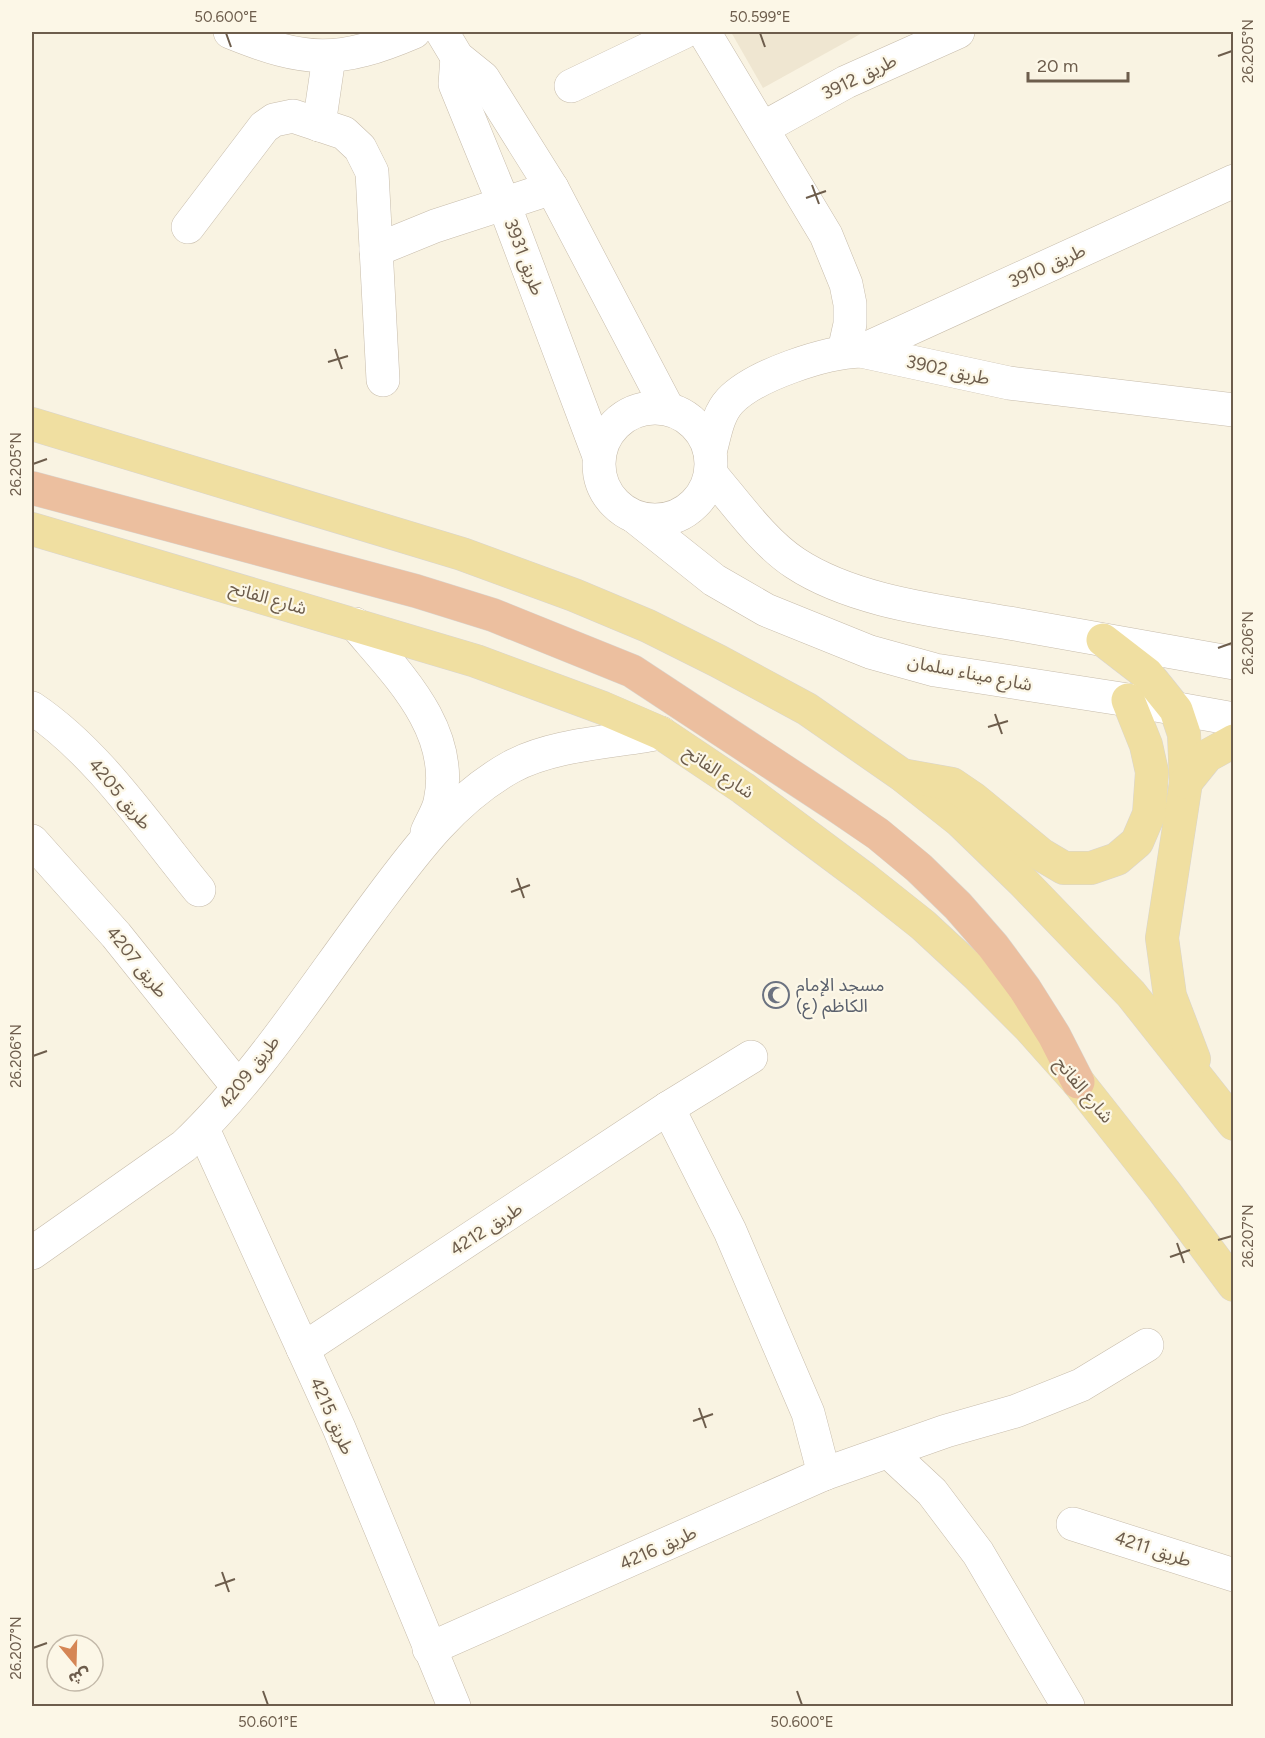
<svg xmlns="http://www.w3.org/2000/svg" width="1265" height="1738" font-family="Figtree,'Noto Sans Arabic',sans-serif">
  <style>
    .residential { fill: #efe6d1 }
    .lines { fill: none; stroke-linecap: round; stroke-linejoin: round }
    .minor-casing { stroke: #c7bcab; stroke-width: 34 }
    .major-casing { stroke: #d9d5d0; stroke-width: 34 }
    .highway-casing { stroke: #d9d5d0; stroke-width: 34 }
    .minor { stroke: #fff; stroke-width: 33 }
    .major { stroke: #f0dfa1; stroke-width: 33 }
    .highway { stroke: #ecbf9f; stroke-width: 33 }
    .ticks { fill: none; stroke: #6d5d4c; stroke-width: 2 }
    .labels { text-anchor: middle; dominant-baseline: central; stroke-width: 4.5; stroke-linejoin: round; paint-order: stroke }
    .street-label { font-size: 18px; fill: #6d5d4c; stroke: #fcf7e7 }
    .worship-label { font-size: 18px; fill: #5b616d; stroke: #fcf7e7; text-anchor: start }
    .neatline { fill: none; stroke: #6d5d4c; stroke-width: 2 }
    .ticks-label { font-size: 15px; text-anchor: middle; fill: #6d5d4c }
  </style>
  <rect width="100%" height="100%" fill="#f9f3e2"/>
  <path class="residential" d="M731,32h133l-101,56z"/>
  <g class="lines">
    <defs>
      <g id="minor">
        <path d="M230,32c76,31 109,32 184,0"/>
        <path d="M442,32l15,25 26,21 69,110 116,221"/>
        <path d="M704,32l122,203 20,49 4,20v20l-6,27"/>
        <path d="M457,57l-2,27 49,120 95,252"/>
        <path d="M571,86l113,-54"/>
        <path d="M319,125l10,-68"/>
        <path d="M763,128l83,-46 112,-50"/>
        <path d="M188,227l76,-100 10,-7 19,-4 51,17 16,15 12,24 11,208"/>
        <path d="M376,250l59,-24 117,-38"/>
        <path d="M861,351l373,-170"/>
        <circle cx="655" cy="464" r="56"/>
        <path d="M710,452c5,-17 7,-37 20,-51 25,-26 95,-49 131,-50l148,32 225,27"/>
        <path d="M711,474c25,29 52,68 84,89 59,39 145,48 214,60 75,13 150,27 225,40"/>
        <path d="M635,517l79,63 52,30 104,42 65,18 193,30 106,19"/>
        <path d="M355,624c42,50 101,106 85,178 -2,10 -9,20 -13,30"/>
        <path d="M32,708c67,45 116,120 167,182"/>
        <path d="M32,841l84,94 122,152"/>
        <path d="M668,1108l62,123 78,182 16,61"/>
        <path d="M203,1129l136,299 115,278"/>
        <path d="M32,1253l152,-107c70,-66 128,-156 186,-234 41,-55 80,-111 141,-145 42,-23 103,-25 150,-34"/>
        <path d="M303,1349l365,-241 83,-51"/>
        <path d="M889,1452l43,40 46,61 90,153"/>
        <path d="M1073,1524l161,51"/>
        <path d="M429,1649l395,-175 122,-43 70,-20 65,-26 66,-40"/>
      </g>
      <g id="major">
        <path d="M32,424l430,130 112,41 74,31 70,35 89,48 95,66 58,46 63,61 108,112 103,130"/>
        <path d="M32,529l444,132 127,47 58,25 82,55 122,91 58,46 54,50 52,52 49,55 86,109 70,94"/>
        <path d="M1103,640l44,34 29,36 8,24 2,48 -24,156 8,58 24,63"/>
        <path d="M907,776l45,8 22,15 68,56 22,13h27l26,-9 20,-17 12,-28 3,-42 -6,-27 -18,-45"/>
        <path d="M1186,782l21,-26 27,-15"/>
      </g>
      <path id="highway" d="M32,488l384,103 77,24 139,56 202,133 44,30 41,34 39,38 35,40 32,43 29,46 24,47"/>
    </defs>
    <use href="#minor" class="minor-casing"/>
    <use href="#major" class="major-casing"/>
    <use href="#highway" class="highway-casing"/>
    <use href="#minor" class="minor"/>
    <use href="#major" class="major"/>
    <use href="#highway" class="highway"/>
  </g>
  <path class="ticks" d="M226,33l5,14M760,33l5,14M1218,56l14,-5M812,185l7,19M806,198l20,-7M335,349l7,20M328,362l20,-6M33,464l14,-5M1218,648l14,-5M995,714l7,20M988,727l20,-6M517,878l7,20M511,892l19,-7M33,1056l14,-5M1218,1240l14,-4M1177,1243l7,20M1170,1257l20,-7M699,1408l7,20M693,1421l20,-7M222,1572l7,20M215,1586l20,-7M33,1648l14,-5M263,1691l5,14M797,1691l5,14"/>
  <defs>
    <symbol id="mosque-ring" viewBox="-11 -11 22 22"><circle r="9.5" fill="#fcf7e7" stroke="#6b7280" stroke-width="1.5"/><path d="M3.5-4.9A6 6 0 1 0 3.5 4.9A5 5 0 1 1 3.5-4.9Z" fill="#6b7280"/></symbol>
  </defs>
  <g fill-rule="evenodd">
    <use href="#mosque-ring" x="761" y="980" width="30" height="30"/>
  </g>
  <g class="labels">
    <g class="street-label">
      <text transform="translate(859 77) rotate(-26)">طريق 3912</text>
      <text transform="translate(524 257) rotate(69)">طريق 3931</text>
      <text transform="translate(1047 266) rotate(-24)">طريق 3910</text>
      <text transform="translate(948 370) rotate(12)">طريق 3902</text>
      <text transform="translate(268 598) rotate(16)">شارع الفاتح</text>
      <text transform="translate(970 673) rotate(11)">شارع ميناء سلمان</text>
      <text transform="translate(719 772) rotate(34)">شارع الفاتح</text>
      <text transform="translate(120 794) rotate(50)">طريق 4205</text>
      <text transform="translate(137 962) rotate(51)">طريق 4207</text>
      <text transform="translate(249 1072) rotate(-52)">طريق 4209</text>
      <text transform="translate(1084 1090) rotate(50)">شارع الفاتح</text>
      <text transform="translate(486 1229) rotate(-33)">طريق 4212</text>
      <text transform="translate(332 1416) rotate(66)">طريق 4215</text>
      <text transform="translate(658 1548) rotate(-24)">طريق 4216</text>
      <text transform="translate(1153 1549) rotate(18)">طريق 4211</text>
    </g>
    <g class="worship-label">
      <text x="796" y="985">مسجد الإمام<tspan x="796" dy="21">الكاظم (ع)</tspan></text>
    </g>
  </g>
  <rect width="1265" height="1738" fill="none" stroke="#fcf7e7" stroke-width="66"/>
  <g transform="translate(75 1663) rotate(161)"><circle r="28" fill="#fcf7e7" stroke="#c3b9a9" stroke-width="1.5"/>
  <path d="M0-4.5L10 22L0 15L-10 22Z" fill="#d58655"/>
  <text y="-9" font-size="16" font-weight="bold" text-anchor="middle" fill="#6d5d4c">ش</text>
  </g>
  <path d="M1028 72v9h100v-9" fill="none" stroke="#6d5d4c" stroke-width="3"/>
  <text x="1037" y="72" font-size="18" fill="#6d5d4c" stroke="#fcf7e7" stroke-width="4.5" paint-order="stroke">20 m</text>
  <rect x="33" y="33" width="1199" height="1672" class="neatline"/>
  <g class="ticks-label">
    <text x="226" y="22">50.600°E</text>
    <text x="760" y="22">50.599°E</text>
    <text transform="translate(1248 51) rotate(-90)" y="5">26.205°N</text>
    <text transform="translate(16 464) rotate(-90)" y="5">26.205°N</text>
    <text transform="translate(1248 643) rotate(-90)" y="5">26.206°N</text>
    <text transform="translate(16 1056) rotate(-90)" y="5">26.206°N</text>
    <text transform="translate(1248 1236) rotate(-90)" y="5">26.207°N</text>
    <text transform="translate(16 1648) rotate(-90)" y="5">26.207°N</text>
    <text x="268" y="1727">50.601°E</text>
    <text x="802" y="1727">50.600°E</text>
  </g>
</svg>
